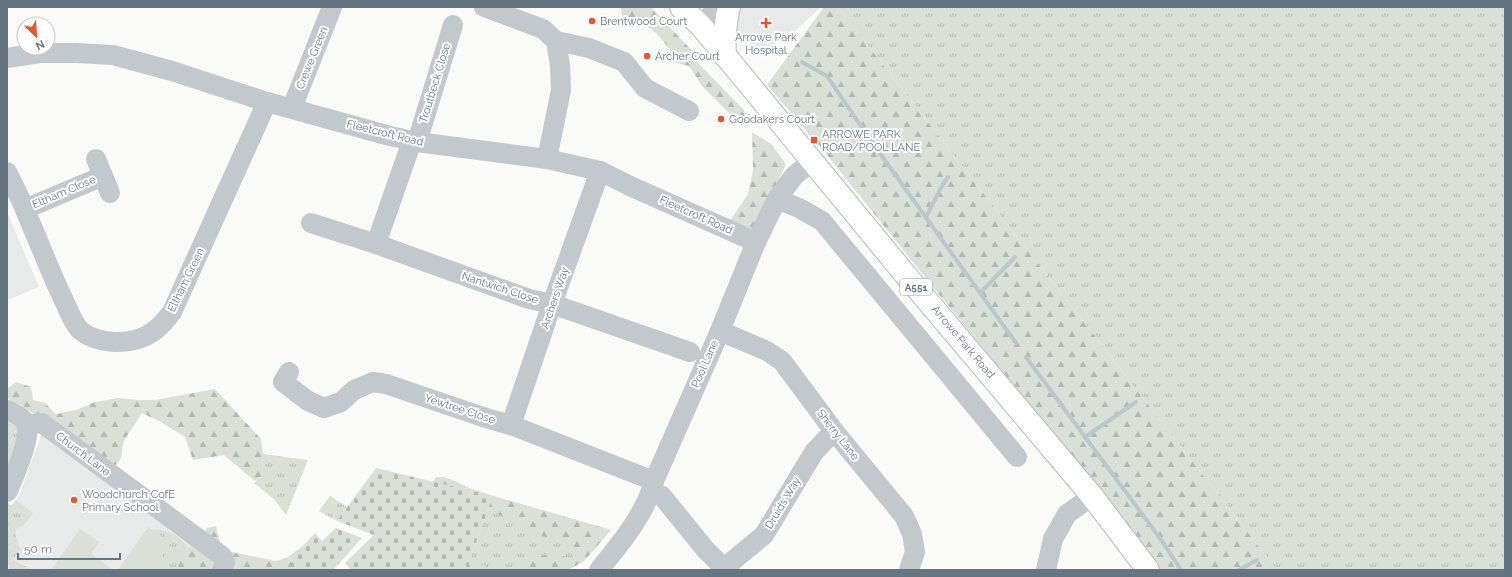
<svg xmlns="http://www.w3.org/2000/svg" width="1512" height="577" font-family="Raleway,sans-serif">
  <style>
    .built { fill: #e8e9e9 }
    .grass { fill: url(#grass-tufts) }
    .forest { fill: url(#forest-firs) }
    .cemetery { fill: url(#cemetery-stones) }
    .garden { fill: #dadfd7 }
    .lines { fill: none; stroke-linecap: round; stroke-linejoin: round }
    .stream { stroke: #bbc7cb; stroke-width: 4 }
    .major-casing { stroke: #b5babe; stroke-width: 24 }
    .minor { stroke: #c3c8cc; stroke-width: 20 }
    .major { stroke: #fff; stroke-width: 22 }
    .poi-dot { fill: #e4572e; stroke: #fff; stroke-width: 1.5 }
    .labels { text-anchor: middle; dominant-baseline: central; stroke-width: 4; stroke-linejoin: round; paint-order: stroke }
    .shield { fill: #fff; stroke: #939fa8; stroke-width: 1 }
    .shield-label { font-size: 10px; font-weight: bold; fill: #657683 }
    .poi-label { font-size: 11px; fill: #657683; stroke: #fff; text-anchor: start }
    .street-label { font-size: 11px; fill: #657683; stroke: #fff }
  </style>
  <defs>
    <pattern id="grass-tufts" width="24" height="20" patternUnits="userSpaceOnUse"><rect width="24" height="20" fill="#dadfd7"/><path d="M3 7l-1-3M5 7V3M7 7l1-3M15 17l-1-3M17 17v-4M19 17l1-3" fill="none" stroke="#b4b9b4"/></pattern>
    <pattern id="forest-firs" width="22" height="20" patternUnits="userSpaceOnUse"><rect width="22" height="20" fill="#dadfd7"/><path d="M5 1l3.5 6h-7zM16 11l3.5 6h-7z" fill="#b4b9b4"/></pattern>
    <pattern id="cemetery-stones" width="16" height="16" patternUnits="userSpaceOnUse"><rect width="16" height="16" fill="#dadfd7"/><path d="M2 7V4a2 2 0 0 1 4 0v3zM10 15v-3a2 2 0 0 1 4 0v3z" fill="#b4b9b4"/></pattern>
  </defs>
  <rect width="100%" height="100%" fill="#fafaf8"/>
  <g class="built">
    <path d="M709,7h112l-35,32 -27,11z"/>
    <path d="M7,212l32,75 -31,13 -1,-1z"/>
    <path d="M42,433l173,129 -5,8h-199l2,-64 7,-13z"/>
  </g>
  <g class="grass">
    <path d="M838,7h667v563h-228z"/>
    <path d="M7,416l16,12 -16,55z"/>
    <path d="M263,454l45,6 -22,55 -12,-16 -20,-16 8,-7z"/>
    <path d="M330,496l17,11 -10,14 -18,-10z"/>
    <path d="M493,496l118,34 -27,31 -16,9h-102z"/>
    <path d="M16,500l17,13 -9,12 -8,4v8l3,6 -2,2 4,3 -8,12 -5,2 -1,-58 5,1z"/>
    <path d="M150,529c18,1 26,4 38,18l-14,7 6,16h-28l18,-27z"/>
  </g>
  <g class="forest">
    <path d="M621,7h30l45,48 3,9 45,46 2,9 -7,4 -37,-37 -13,-20 -17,-4 -2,-13 -15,-17 -10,-7 -15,-3 -8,-6z"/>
    <path d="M824,7h14l439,563h-118l-60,-79 -179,-220 -97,-121 -56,-65z"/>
    <path d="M752,132l19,12 15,20 -31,71 -25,-14 18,-27 5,-24z"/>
    <path d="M16,382l15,5 2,13 12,3 11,11 20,-4 19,-8 23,-4 20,2h17l60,-11 46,50 2,15 -1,22 -7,5 -31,-26 -31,5 -8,-23 -24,-15 -19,-9 -17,26c-7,16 3,18 -16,31l-74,-55 -14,-10 -11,-4 -2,-4 -1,-8z"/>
    <path d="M436,477h8l11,4 11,6 27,9 118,34 -27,31 -16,9h-46c19,-18 25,-18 50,-12l1,-9 -63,-28 -27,-16 -53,-18z"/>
    <path d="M216,526l6,24 54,11 12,-4 8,12 -116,1 -7,-16 24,-11 10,-15z"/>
    <path d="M13,560l19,10h-23l-1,-8z"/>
    <path d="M469,561l19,6 2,3h-32l5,-7z"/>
  </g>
  <g class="cemetery">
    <path d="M376,468l117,28 -27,74h-115l-6,-7 29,-28 -37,-14z"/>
    <path d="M336,528l26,10 -29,32h-37l-8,-13 15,-11 12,-13 7,8z"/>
  </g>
  <g class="garden">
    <path d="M148,527l23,16 -19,27h-34z"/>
    <path d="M80,529l19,13 -8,12 22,16h-62z"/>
  </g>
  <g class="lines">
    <g class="stream">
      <path d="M802,62l25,14 44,65 145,202"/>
      <path d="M926,217l17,-33 5,-7"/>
      <path d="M980,293l35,-36"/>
      <path d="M1026,357l136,184 19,29"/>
      <path d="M1085,437l51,-35"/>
      <path d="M1239,570l18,-10"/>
    </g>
    <defs>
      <g id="major">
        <path d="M681,7l20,19 208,253 183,217 56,74"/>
        <path d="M725,56c-1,-17 0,-32 4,-49"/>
      </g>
    </defs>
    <use href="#major" class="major-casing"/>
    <g class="minor">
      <path d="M484,7l59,22 13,12 33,7 35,14 21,26 44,23"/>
      <path d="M701,26l17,-19"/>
      <path d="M7,58l33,-5h36l37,2 59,16 95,31 123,34 27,6 130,17 53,12 30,15 126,56"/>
      <path d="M292,108l40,-101"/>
      <path d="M417,142l36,-117"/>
      <path d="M96,159l14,34"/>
      <path d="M547,159l14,-69 -1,-25 -4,-24"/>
      <path d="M7,172c6,12 13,25 18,38 14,32 26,64 41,95 3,7 10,22 15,26 9,7 21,10 32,11 27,1 43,-8 59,-30l95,-210"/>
      <path d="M777,199l22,9 23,13 195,236"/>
      <path d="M25,209l78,-33"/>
      <path d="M311,223l65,21 153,55 23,5 138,48"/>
      <path d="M376,244l36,-103"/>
      <path d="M720,331l47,20 15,10 52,70 70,85 8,18 3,18 -6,18"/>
      <path d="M289,372l-6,10 25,19 16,7 17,-6 13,-12 19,-8 13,2 103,35 22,6 143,56"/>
      <path d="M7,410c8,3 19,8 20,18 3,13 -14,50 -19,63l-1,1"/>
      <path d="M26,425l16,-2 180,133 3,6 -3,8"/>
      <path d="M511,425l41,-121 48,-133"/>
      <path d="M652,490l10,6 43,53 21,21"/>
      <path d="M724,568l40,-33 50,-83 20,-21"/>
      <path d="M599,570c21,-26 46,-55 55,-89l66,-150 36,-89 21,-43 17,-23 18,-15"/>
      <path d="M1046,570l7,-31 14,-25 25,-18"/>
    </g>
    <use href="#major" class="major"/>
  </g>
  <g class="poi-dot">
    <circle cx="592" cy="21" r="4"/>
    <path d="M764 17h4v4h4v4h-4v4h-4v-4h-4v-4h4z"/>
    <circle cx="647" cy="56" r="4"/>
    <circle cx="721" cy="119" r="4"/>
    <rect x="810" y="136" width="8" height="8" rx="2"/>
    <circle cx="74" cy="500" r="4"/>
  </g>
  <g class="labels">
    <rect class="shield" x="900" y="279" width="32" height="16" rx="3"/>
    <g class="shield-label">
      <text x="916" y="287">A551</text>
    </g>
    <g class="poi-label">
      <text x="600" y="21">Brentwood Court</text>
      <text x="766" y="37" text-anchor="middle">Arrowe Park<tspan x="766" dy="13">Hospital</tspan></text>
      <text x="655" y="56">Archer Court</text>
      <text x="729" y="119">Goodakers Court</text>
      <text x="822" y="134">ARROWE PARK<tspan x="822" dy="13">ROAD/POOL LANE</tspan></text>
      <text x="82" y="494">Woodchurch CofE<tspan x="82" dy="13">Primary School</tspan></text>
    </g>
    <g class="street-label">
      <text transform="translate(312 58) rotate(-68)">Crewe Green</text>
      <text transform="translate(435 83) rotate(-73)">Troutbeck Close</text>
      <text transform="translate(385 133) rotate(14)">Fleetcroft Road</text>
      <text transform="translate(64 192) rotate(-23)">Eltham Close</text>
      <text transform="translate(696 215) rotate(24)">Fleetcroft Road</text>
      <text transform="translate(186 280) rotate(-64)">Eltham Green</text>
      <text transform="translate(500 288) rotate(18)">Nantwich Close</text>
      <text transform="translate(555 298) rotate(-71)">Archers Way</text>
      <text transform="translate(963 342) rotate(50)">Arrowe Park Road</text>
      <text transform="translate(705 364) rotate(-66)">Pool Lane</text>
      <text transform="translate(460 409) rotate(18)">Yewtree Close</text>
      <text transform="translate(838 435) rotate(52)">Sherry Lane</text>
      <text transform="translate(83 454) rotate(37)">Church Lane</text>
      <text transform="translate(783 503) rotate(-59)">Druids Way</text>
    </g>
  </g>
  <rect width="1512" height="577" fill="none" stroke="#657683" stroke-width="16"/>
  <g transform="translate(36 36) rotate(155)"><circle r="19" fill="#ffffff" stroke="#c1c8cd"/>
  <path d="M0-3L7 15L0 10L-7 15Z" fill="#e4572e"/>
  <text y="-6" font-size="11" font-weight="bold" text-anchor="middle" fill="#657683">N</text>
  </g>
  <path d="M18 553v6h102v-6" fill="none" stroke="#657683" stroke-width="2"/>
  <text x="24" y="553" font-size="12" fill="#657683" stroke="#ffffff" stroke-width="3" paint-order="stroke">50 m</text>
</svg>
